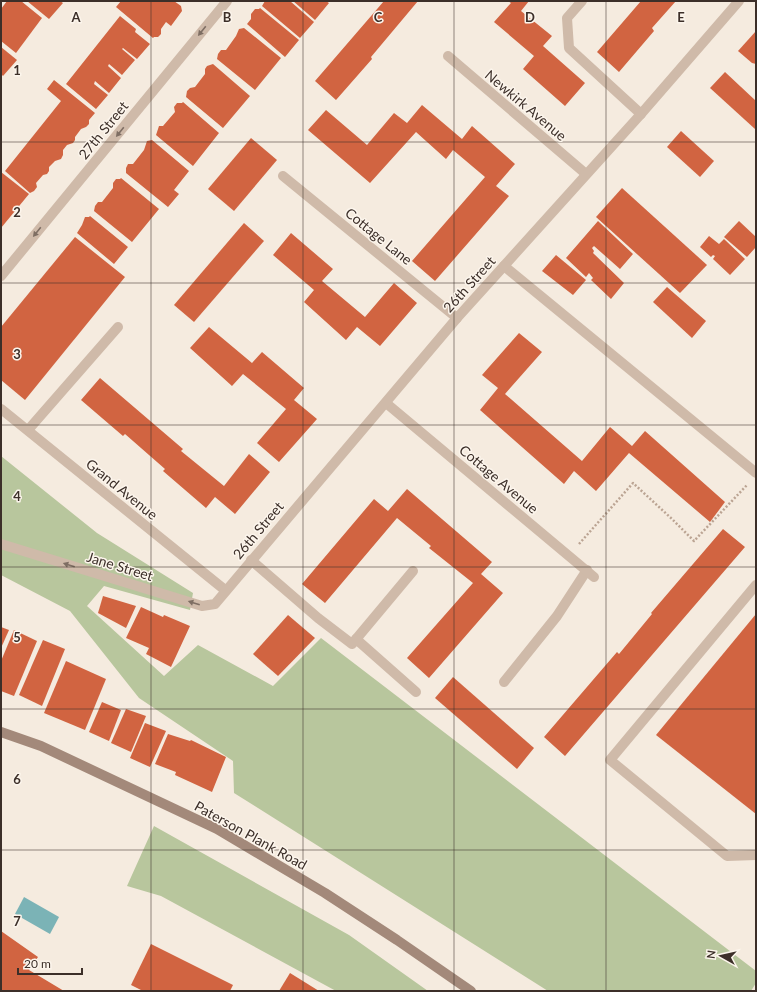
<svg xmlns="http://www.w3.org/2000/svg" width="757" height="992" font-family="Lato,sans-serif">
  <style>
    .green { fill: #b8c69d }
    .water { fill: #7bb3b6 }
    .building { fill: #d16441 }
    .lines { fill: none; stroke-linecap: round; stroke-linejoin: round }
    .path { stroke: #bba493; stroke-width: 2.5; stroke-dasharray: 2 2; stroke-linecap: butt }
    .service { stroke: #cfbaa9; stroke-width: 10 }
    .minor { stroke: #cfbaa9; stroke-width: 10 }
    .secondary { stroke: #a3897a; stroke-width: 10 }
    .oneway { fill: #7e6e63 }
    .grid { fill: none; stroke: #3c2f29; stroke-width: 1; stroke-opacity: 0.55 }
    .labels { text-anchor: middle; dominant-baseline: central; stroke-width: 3; stroke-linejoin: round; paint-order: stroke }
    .street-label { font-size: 14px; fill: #3c2f29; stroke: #fcf5ec }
    .grid-label { font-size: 13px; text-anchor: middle; font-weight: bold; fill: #3c2f29; stroke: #fcf5ec; stroke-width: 3; stroke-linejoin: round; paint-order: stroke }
  </style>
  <rect width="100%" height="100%" fill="#f5ebdf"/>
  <g class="green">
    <path d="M1,456l96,77 96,60 -3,17 -86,-24 -17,20 77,70 34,-31 75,41 48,-48 435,333v12l-5,8h-203l-314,-198 -1,-32 -94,-63 -69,-87 -69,-36z"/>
    <path d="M154,826l195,109 79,56h-92l-175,-95 -34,-10z"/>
  </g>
  <path class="water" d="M24,897l35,20 -9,17 -35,-20z"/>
  <g class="building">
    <path d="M7,1h14l21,17 -26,35 -15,-12v-32z"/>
    <path d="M27,1h33l3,2 -14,16z"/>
    <path d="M121,1h53l7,5 1,5 -11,15 -5,-4 -5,7v5l-3,3h-4l-1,1 -37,-31z"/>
    <path d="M265,1h25l24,21 -14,16 -38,-32z"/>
    <path d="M293,1h33l3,2 -14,17z"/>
    <path d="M384,1h34l-47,56 1,2 -36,41 -21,-19z"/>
    <path d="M508,1h21l-8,10 31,25 -9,10 42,37 -20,23 -42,-37 11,-13 -40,-34 17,-19z"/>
    <path d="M641,1h35l-24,27 2,3 -35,41 -22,-20z"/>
    <path d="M260,8l39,32 -14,17 -38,-33 4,-5v-5l4,-5h4z"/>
    <path d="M120,16l16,13 -1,3 15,12 -13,15 -14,-11 -1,1 13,11 -13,15 -13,-11 -1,2 13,12 -12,15 -14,-12 -1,3 14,11 -12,14 -30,-25z"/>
    <path d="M244,28l37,30 -26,32 -38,-31 1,-5 3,-4h5l10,-14 3,-7z"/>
    <path d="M756,31v33l-4,-1 -14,-12z"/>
    <path d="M1,47l16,13 -14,16 -2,-2z"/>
    <path d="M213,64l37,32 -27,32 -37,-31 1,-6 3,-3 5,-1 10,-13v-5l2,-3z"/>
    <path d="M725,72l31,29v27l-1,1 -45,-41z"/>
    <path d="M54,80l41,33 -6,7v4l-3,3 -5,2 -6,8v3l-2,3 -6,2 -4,5v5l-2,4 -6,2 -6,6v4l-2,3 -4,1 -7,8 1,4 -3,4 -4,2 -25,-22 56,-70 -14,-12z"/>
    <path d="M183,102l36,31 -26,33 -37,-31 3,-9h4l12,-14 -1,-5 3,-4h5z"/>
    <path d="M422,105l40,34 10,-13 43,38 -19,22 13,10 -74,85 -23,-20 73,-84 -32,-27 -7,9 -30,-27 -46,51 -62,-53 18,-20 41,35 27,-32 13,10z"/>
    <path d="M681,131l33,30 -14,16 -33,-30z"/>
    <path d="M251,138l26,22 -43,51 -26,-22z"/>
    <path d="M152,140l37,31 -15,19 5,4 -11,13 -42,-34v-5l2,-4h5l11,-14 3,-9z"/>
    <path d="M1,172l28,22 -28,34z"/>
    <path d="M121,178l38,31 -27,33 -38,-31 1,-5 3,-4h4l11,-14v-5l3,-4h4z"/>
    <path d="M622,188l85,77 -27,28 -84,-76z"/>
    <path d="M90,216l38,31 -14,17 -37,-31 5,-8 3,-8h4z"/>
    <path d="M598,221l35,33 -13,15 -26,-23 -2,2 2,3 -1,2 31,30 -13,16 -20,-19 2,-2 -4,-5 -3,4 -20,-19z"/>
    <path d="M739,221l17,16v10l-9,10 -23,-20z"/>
    <path d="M244,223l20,18 -70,81 -20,-17z"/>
    <path d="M291,233l42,36 -11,12 43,36 29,-34 23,20 -37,43 -23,-19 -11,13 -42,-38 10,-12 -41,-35z"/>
    <path d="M709,236l10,8 5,-5 21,20 -15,16 -17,-16 2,-3 -2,-1 -2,2 -11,-10z"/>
    <path d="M75,237l50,40 -100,123 -24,-20v-53z"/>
    <path d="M556,255l30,25 -13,15 -31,-24z"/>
    <path d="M667,287l39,34 -14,17 -39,-36z"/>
    <path d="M209,327l43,36 10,-11 42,36 -10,12 23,19 -38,43 -22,-19 29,-34 -43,-35 -11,12 -42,-38z"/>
    <path d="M519,333l23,19 -37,42 77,67 28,-34 22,19 13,-15 80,71 -15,20 -81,-69 -33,38 -22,-20 -10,13 -84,-74 18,-22 -16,-13z"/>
    <path d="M100,378l83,71 -2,2 43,35 25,-32 21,18 -35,42 -20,-17 -9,11 -43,-37 2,-2 -40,-35 -2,2 -42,-36z"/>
    <path d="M407,489l85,73 -11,12 22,19 -74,85 -22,-20 66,-75 -44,-35 2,-2 -34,-28 -72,85 -23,-19 72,-85 14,12z"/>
    <path d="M723,529l22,18 -180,209 -21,-19 73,-85 2,2 33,-40 -1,-1z"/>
    <path d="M103,596l33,10 -10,22 -28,-15z"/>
    <path d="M141,607l22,10 1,-2 26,11 -19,41 -25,-13 3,-6 -23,-10z"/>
    <path d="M756,614v200l-100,-79z"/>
    <path d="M288,615l27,23 -37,38 -25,-22z"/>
    <path d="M1,627l8,3 -8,18z"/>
    <path d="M14,630l23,11 -23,55 -13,-5v-30z"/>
    <path d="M43,640l22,9 -23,57 -23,-11z"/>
    <path d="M66,661l40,18 -21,51 -41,-17z"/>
    <path d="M453,677l81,71 -17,21 -82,-71z"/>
    <path d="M102,702l19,8 -12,31 -20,-9z"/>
    <path d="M126,709l20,7 -15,36 -20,-9z"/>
    <path d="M145,723l21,8 -16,36 -20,-9z"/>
    <path d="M168,734l22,7 1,-1 35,17 -14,35 -37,-17 1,-3 -21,-8z"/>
    <path d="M1,931l37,26 -9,13 35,21h-63z"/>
    <path d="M151,944l82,41 -3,6h-87l-12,-6z"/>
    <path d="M290,973l29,18h-40z"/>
  </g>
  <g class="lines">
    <path class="path" d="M579,544l54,-61 39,36 22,22 53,-56"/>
    <g class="service">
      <path d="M582,1l-15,17 2,30 72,66"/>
      <path d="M504,266l252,207"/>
      <path d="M28,430l90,-103"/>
      <path d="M251,560l67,58 34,26 61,-73"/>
      <path d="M756,585l-146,175 117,96 29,-1"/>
      <path d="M356,639l60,53"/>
      <path d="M504,682l53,-66 30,-46"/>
    </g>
    <g class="minor">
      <path d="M448,56l138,118"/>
      <path d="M283,176l174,142"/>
      <path d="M1,276l226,-275"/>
      <path d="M386,403l208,174"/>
      <path d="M1,409l224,181"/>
      <path d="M1,544l201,62 13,-2 242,-286 184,-204 98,-113"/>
    </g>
    <path class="secondary" d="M1,732l40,14 176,83 108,64 72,47 74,51"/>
  </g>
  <defs><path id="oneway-solid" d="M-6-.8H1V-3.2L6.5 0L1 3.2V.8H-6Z"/></defs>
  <g class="oneway">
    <use href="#oneway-solid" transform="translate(202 31) rotate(129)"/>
    <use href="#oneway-solid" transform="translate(120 132) rotate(129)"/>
    <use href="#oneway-solid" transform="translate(37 232) rotate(129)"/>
    <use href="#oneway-solid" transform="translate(69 565) rotate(-163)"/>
    <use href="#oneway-solid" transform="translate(194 603) rotate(-163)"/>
  </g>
  <path class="grid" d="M151,1v990M303,1v990M454,1v990M606,1v990M1,142h755M1,283h755M1,425h755M1,567h755M1,709h755M1,850h755"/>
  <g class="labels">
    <g class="street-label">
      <text transform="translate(526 105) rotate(40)">Newkirk Avenue</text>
      <text transform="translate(103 130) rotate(-51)">27th Street</text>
      <text transform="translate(379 236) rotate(39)">Cottage Lane</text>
      <text transform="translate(469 284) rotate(-48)">26th Street</text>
      <text transform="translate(499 479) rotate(40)">Cottage Avenue</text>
      <text transform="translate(122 489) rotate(39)">Grand Avenue</text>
      <text transform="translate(258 530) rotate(-50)">26th Street</text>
      <text transform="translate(120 566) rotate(17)">Jane Street</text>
      <text transform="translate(251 835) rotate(29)">Paterson Plank Road</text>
    </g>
  </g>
  <g class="grid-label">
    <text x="76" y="22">A</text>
    <text x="227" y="22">B</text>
    <text x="378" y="22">C</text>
    <text x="530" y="22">D</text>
    <text x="681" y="22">E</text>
    <text x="17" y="75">1</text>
    <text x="17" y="217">2</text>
    <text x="17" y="359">3</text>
    <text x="17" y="501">4</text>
    <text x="17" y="642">5</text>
    <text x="17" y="784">6</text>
    <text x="17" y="926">7</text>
  </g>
  <rect width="757" height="992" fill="none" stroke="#3c2f29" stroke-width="4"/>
  <g transform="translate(721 956) rotate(278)" stroke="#fcf5ec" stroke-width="3" paint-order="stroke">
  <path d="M0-3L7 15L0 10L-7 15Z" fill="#3c2f29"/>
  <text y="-6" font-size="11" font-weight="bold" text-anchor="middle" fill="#3c2f29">N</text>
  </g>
  <path d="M18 968v6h64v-6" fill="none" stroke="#3c2f29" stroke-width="2"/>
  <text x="24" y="968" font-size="12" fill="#3c2f29" stroke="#fcf5ec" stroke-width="3" paint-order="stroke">20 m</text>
</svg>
